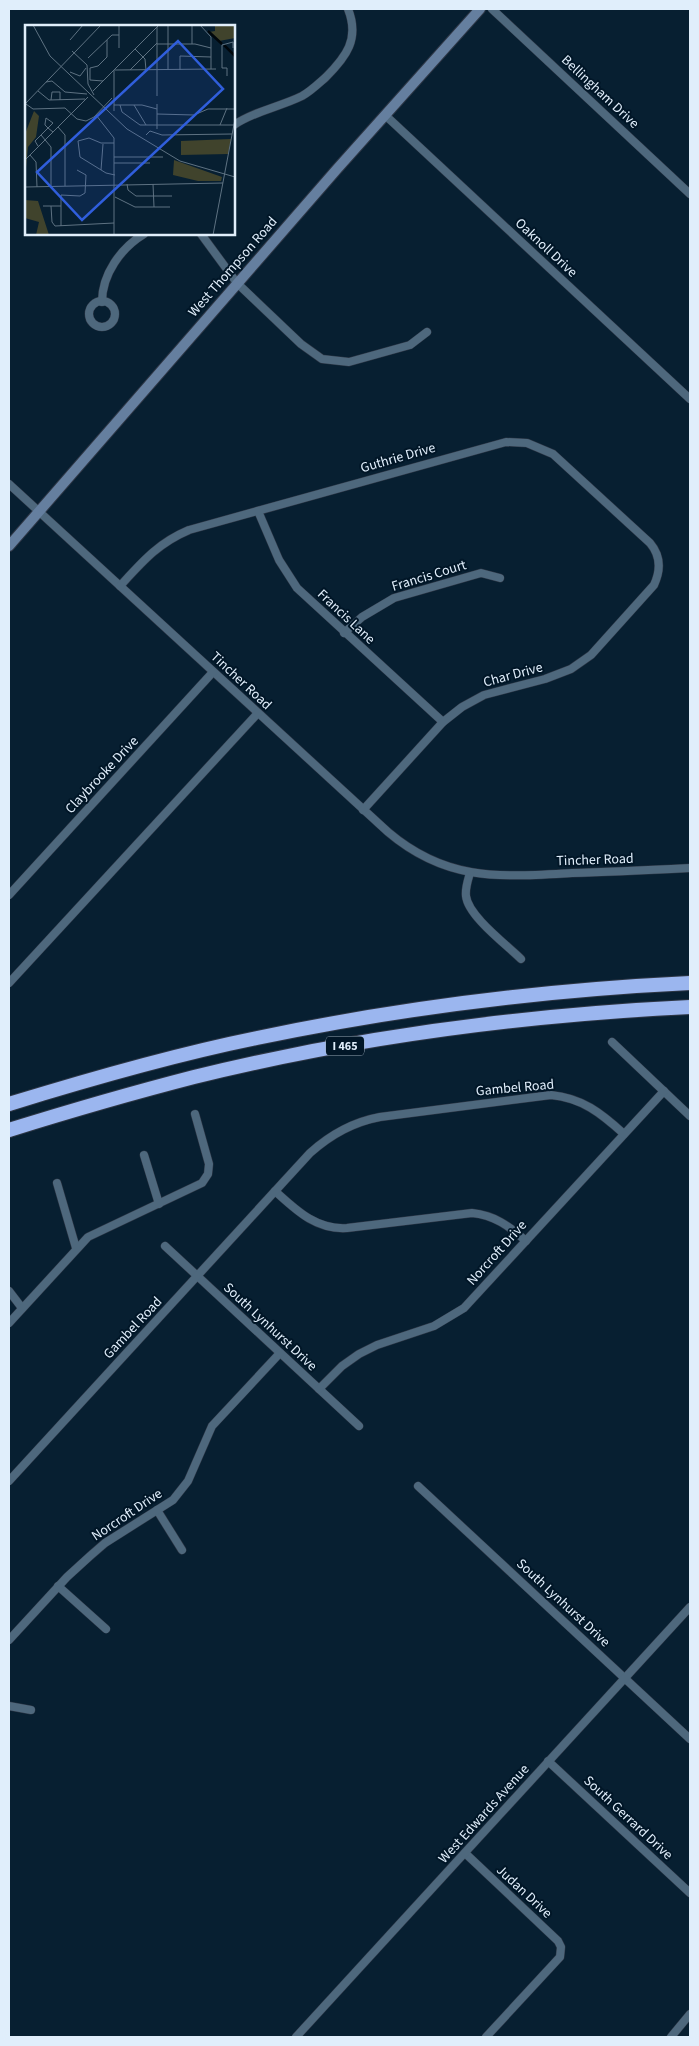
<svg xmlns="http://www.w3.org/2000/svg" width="699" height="2046" font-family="'Source Sans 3',sans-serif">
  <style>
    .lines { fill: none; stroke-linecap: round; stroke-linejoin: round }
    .minor-casing { stroke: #2d3645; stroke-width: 9 }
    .secondary-casing { stroke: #2d3645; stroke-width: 12 }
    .motorway-casing { stroke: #2d3645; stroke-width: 16 }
    .minor { stroke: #4e687d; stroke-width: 8 }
    .secondary { stroke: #657f9f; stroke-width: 10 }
    .motorway { stroke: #9bb6ef; stroke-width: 14 }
    .labels { text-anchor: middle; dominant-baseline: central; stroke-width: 4; stroke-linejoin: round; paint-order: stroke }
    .shield { fill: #011627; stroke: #9dadbb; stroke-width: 1 }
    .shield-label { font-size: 12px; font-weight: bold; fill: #e0eefb }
    .street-label { font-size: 14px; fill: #e0eefb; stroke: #011627 }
    .inset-river { fill: none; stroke: #00070c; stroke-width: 2.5 }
    .inset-road { fill: none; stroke: #5e7282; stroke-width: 1 }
    .view { fill: #305edc; fill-opacity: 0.15; stroke: #305edc; stroke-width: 2.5 }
    .inset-edge { fill: none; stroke: #e0eefb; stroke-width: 2.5 }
  </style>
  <rect width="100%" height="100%" fill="#071f31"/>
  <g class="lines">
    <defs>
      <g id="minor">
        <path d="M492,9l198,185"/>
        <path d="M385,115l305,284"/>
        <path d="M234,125c20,-14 46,-18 68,-29 9,-5 16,-12 24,-19 20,-20 34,-38 22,-68"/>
        <path d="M201,234l36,49 64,61 21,15 27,3 61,-17 17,-13"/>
        <circle cx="102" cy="314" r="13"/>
        <path d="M102,302c0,-28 19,-54 42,-68"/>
        <path d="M9,484l379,348c59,50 112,45 184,41 39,-1 79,-3 118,-5"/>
        <path d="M258,511l21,49 18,28 146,134"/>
        <path d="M120,586c22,-24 38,-43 69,-56l317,-88 21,1 26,11 97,89c11,13 11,27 4,42l-63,70 -20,14 -26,10 -61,16 -22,12 -19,15 -80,88"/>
        <path d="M344,633l18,-16 32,-19 87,-25 19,5"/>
        <path d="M470,873c-2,7 -5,15 -4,23 2,20 41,49 55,63"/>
        <path d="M9,895l204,-223"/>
        <path d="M9,983l249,-270"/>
        <path d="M612,1042l78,74"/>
        <path d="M144,1155l15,49"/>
        <path d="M57,1183l19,65"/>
        <path d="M275,1191c21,19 41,39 72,37l125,-15c22,2 37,13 54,28"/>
        <path d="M165,1246l194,180"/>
        <path d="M9,1291l13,17"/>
        <path d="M9,1323l79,-86 114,-54 6,-9 1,-10 -14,-50"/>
        <path d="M319,1389l23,-23 17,-12 18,-9 57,-19 30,-18 200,-217"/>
        <path d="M9,1481l301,-328c20,-18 43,-31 70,-36l171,-22c31,3 50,18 73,39"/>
        <path d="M418,1486l272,253"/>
        <path d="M157,1510l25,40"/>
        <path d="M58,1586l48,43"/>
        <path d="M9,1640l58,-63 23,-21 15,-13 68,-43 15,-19 24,-55 68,-73"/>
        <path d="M9,1706l22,4"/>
        <path d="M548,1761l142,132"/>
        <path d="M465,1853l93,88 3,6 -1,10 -74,80"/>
        <path d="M296,2037l394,-430"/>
        <path d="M671,2037l19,-23"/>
      </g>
      <path id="secondary" d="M9,546l328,-377 143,-160"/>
      <g id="motorway">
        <path d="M9,1104c81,-25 164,-49 248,-66 143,-30 287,-48 433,-55"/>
        <path d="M9,1130c61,-19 123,-37 185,-53 162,-40 330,-62 496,-70"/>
      </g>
    </defs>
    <use href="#minor" class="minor-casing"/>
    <use href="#secondary" class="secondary-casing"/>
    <use href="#motorway" class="motorway-casing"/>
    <use href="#minor" class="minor"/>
    <use href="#secondary" class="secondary"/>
    <use href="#motorway" class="motorway"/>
  </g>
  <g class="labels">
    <rect class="shield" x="326" y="1036.5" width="38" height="19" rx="4"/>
    <g class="shield-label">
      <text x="345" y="1046">I 465</text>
    </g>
    <g class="street-label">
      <text transform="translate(600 92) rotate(43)">Bellingham Drive</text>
      <text transform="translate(546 248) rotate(43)">Oaknoll Drive</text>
      <text transform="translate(233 267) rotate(-49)">West Thompson Road</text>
      <text transform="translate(398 458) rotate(-16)">Guthrie Drive</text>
      <text transform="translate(429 576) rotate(-17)">Francis Court</text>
      <text transform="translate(346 617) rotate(43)">Francis Lane</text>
      <text transform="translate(513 675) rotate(-15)">Char Drive</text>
      <text transform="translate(241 681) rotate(43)">Tincher Road</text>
      <text transform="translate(102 775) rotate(-47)">Claybrooke Drive</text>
      <text transform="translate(595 860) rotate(-2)">Tincher Road</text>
      <text transform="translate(515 1088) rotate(-5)">Gambel Road</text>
      <text transform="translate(497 1253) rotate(-48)">Norcroft Drive</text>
      <text transform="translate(270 1327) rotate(43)">South Lynhurst Drive</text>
      <text transform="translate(133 1328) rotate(-47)">Gambel Road</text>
      <text transform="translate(127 1515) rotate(-34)">Norcroft Drive</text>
      <text transform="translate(563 1603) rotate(43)">South Lynhurst Drive</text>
      <text transform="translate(484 1814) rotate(-48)">West Edwards Avenue</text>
      <text transform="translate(628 1818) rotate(43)">South Gerrard Drive</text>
      <text transform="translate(524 1892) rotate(43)">Judan Drive</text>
    </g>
  </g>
  <g transform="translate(25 25)">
    <rect width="210" height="210" fill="#071f31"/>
    <path d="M190,0h20v13l-16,3 -10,-9 6,-1zM9,86l5,5 -3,21 -8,10 -3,31v-44zM206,114l-3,15 -47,1v-14zM149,135l48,17 -1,4h-23l-25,-6zM0,175l13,1 11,34h-13l3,-13 -14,-4z" fill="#40432c"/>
    <path class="inset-river" d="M183,6l14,13M199,20l11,11"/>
    <path class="inset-road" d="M8,0l17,31 77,73 53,32 55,16M143,0v45M167,0v19M175,0l11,12v32M45,15l13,-15M132,19h38l16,4M94,23v-23M110,24l10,10 1,11M47,26l15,14 1,19 6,11M63,33l24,-23h7M89,45l102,-1M105,45l27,-27M155,45v-14l31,1M45,47l10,4 6,-8M202,51v-8h-5v-23l11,-3v6M78,56l-13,-1v-12l8,-2 9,-9v-17M21,57l6,-1 13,11 22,2M13,66l11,9 36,-1M68,66l66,-66M132,71v-69M26,75l1,-8h8v8M0,79l76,-79M1,79l7,5 32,-1 12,11 9,2 8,-4 18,-19M132,79v25M89,80h28l15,4M95,80l2,7 18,13h94M109,80l12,20M89,86v-40M132,89l37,1 14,-6h27M71,90l18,23v97M195,100l7,-17M33,102l7,8v51M16,110l10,12v40M121,110l4,-4 12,4 70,-1M89,118h-13l-12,-5 -11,3 2,16 26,16 9,2M13,121l-3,-5 18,-18 -7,-5 -1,6v1l3,3 5,4M5,130l6,7 1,25M89,132h49M0,135l63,-63M89,138h36M76,145l2,-26M102,159l1,6 8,6h36M128,159l1,23M0,162l198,-4M90,172l20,10h35M18,181h18M26,181l1,16 3,4 59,-3M36,201v-31l19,1 5,-3 1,-18 -9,-5M188,210l22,-116"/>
    <path class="view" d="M153,16l45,48 -141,131 -45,-48z"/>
    <rect width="210" height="210" class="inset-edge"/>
  </g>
  <rect width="699" height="2046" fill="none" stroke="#e0eefb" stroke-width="20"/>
</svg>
